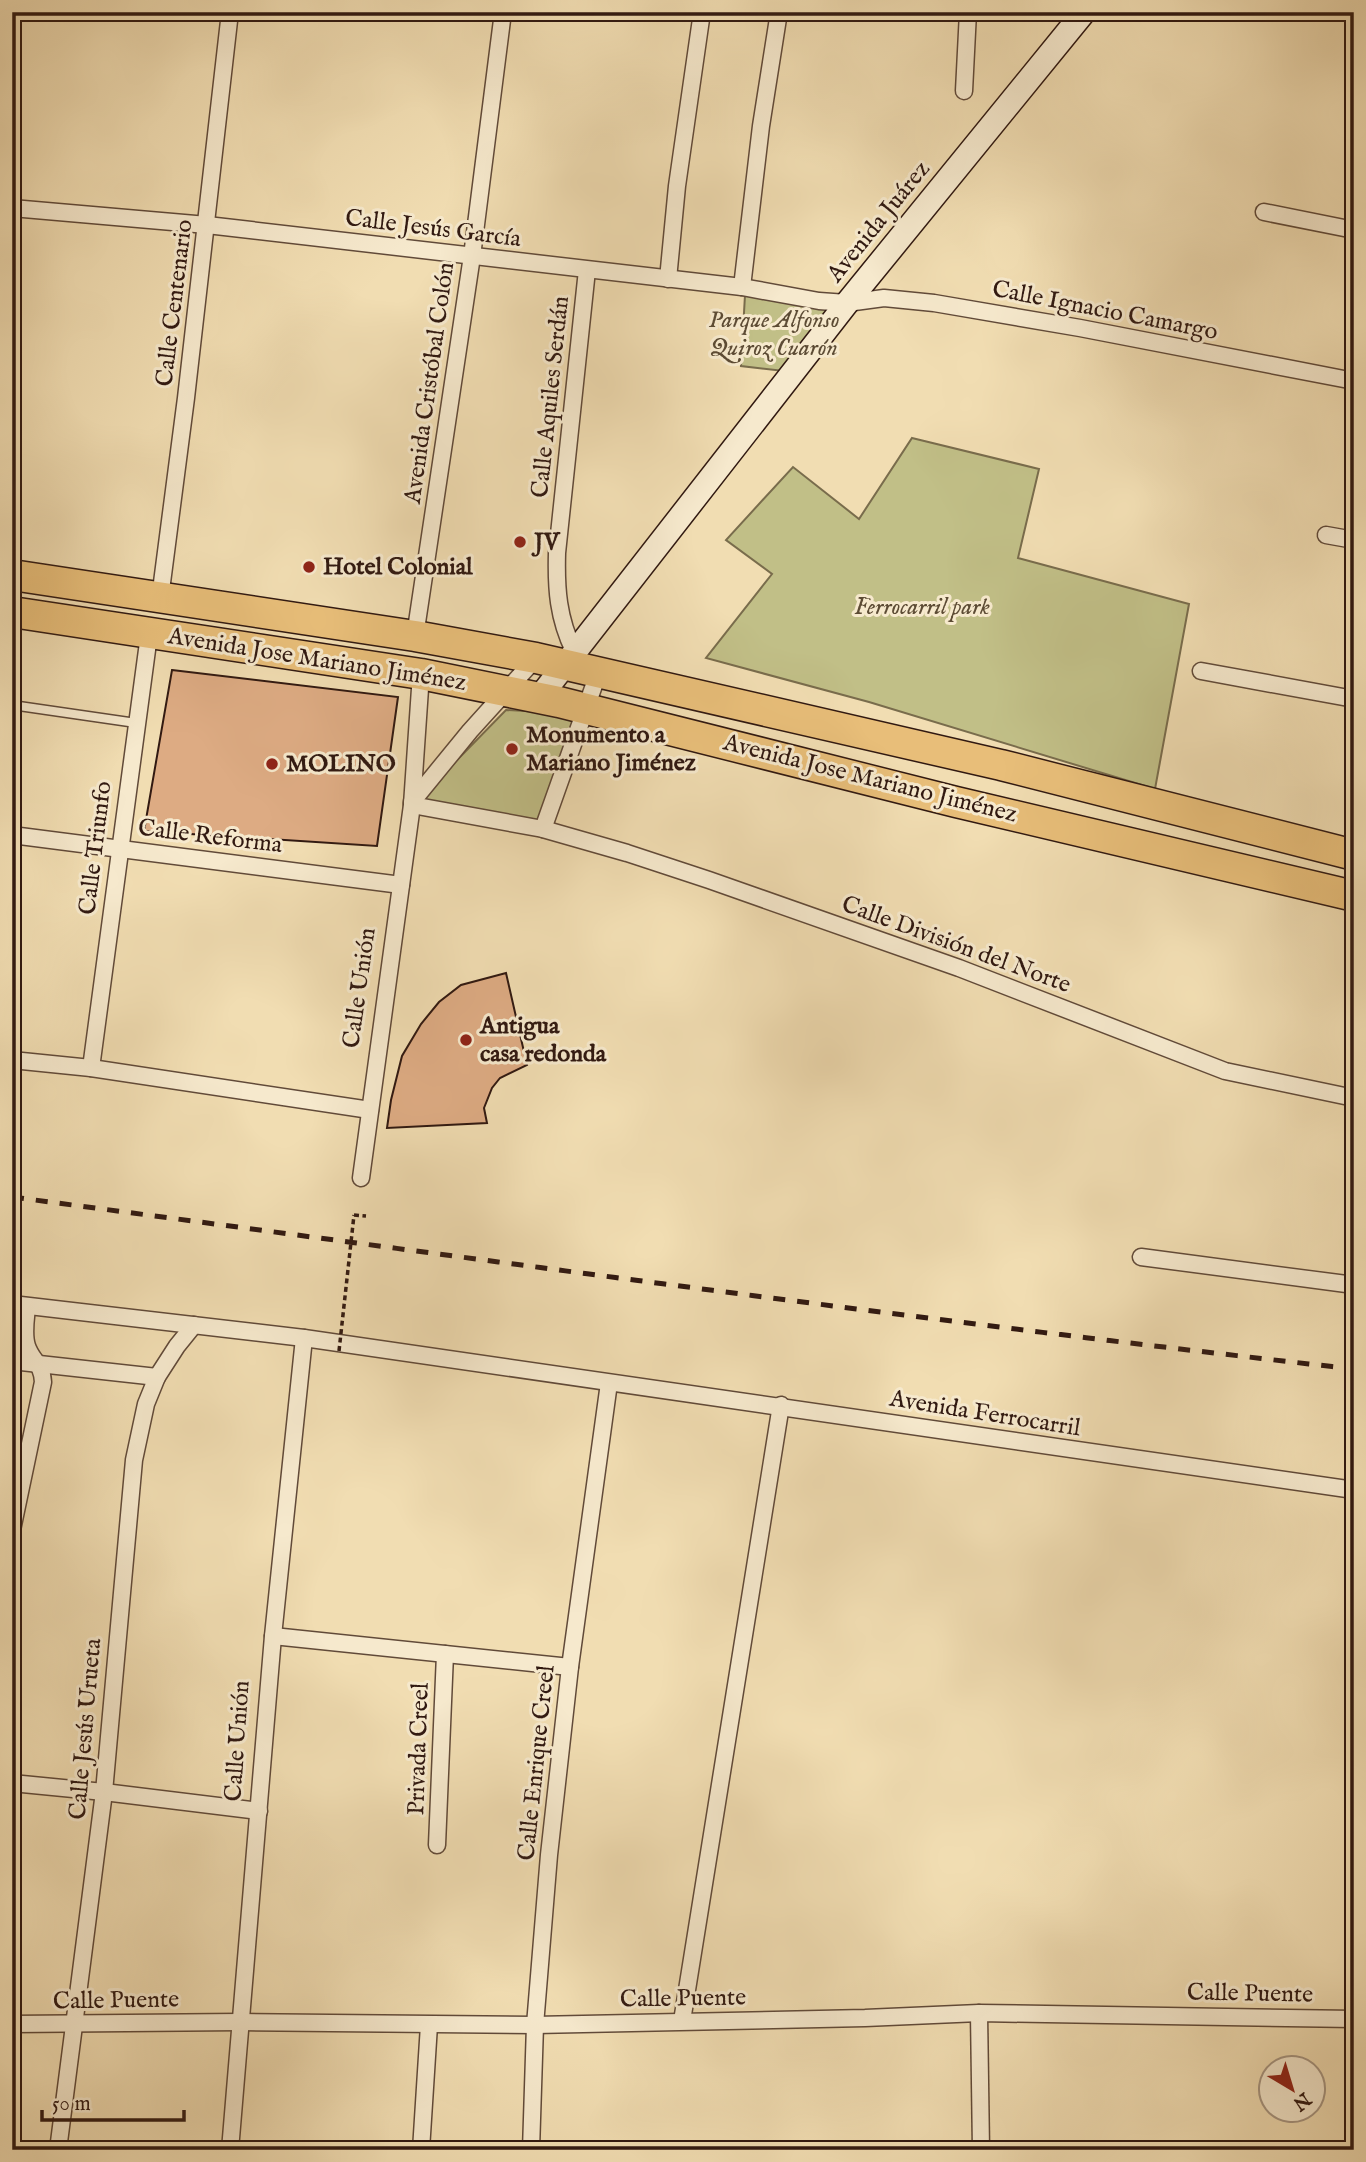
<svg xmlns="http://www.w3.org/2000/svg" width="1366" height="2162" font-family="'IM FELL English',serif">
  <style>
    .green { fill: #c1bf87; stroke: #796c4c; stroke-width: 2 }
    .building { fill: #ddab83; stroke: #311911; stroke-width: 2 }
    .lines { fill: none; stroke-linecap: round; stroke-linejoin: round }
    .lane-casing { stroke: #614a39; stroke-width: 11 }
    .street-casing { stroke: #614a39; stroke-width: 19 }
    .secondary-casing { stroke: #311911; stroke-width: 26 }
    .highway-casing { stroke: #311911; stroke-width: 33 }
    .path { stroke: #311911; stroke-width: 3.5; stroke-dasharray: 5 3.5; stroke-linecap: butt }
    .lane { stroke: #f6e9cd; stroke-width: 8 }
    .street { stroke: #f6e9cd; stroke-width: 16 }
    .secondary { stroke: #f6e9cd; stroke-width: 23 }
    .highway { stroke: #e8be79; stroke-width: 30 }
    .rail { stroke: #311911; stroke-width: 5; stroke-dasharray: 12 12; stroke-linecap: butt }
    .path-bridge { stroke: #311911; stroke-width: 3.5; stroke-dasharray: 5 3.5; stroke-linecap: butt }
    .poi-dot { fill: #8f2418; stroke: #f6e9cd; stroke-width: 2.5 }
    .labels { text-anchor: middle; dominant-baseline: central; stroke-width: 6; stroke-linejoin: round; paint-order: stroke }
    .street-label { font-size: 24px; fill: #311911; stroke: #f6e9cd }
    .park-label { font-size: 24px; font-style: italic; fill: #5c4b34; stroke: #f6e9cd }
    .poi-label { font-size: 24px; font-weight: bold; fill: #311911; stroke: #f6e9cd; text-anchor: start }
  </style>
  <rect width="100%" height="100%" fill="#f1ddb2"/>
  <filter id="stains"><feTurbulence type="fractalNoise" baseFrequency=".00286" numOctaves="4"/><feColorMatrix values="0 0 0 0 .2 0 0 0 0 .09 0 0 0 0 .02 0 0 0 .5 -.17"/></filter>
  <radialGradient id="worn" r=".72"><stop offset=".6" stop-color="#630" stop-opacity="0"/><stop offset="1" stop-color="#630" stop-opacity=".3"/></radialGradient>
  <g class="green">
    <path d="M745,295l90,13 -51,63 -43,-5z"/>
    <path d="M912,438l127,31 -21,89 171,46 -34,185 -286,-87 -163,-44 66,-84 -46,-34 67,-73 66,52z"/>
    <path d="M506,710l73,4 -39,109 -122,-23z"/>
  </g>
  <g class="building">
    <path d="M172,670l226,27 -21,149 -233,-15z"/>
    <path d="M506,973l21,92 -27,13 -8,10 -8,20 3,15 -100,5 4,-28 11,-44 19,-32 18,-22 22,-17z"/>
  </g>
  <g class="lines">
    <defs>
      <path id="lane" d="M12,705l124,18"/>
      <g id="street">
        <path d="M964,91l4,-79"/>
        <path d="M12,208l195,17 535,62 77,14 28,2 37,-5 50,5 146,25 274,53"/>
        <path d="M1264,212l90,18"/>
        <path d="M668,279l9,-93 25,-174"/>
        <path d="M742,287l19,-161 18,-114"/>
        <path d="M1326,535l28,5"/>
        <path d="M160,598l26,-200 44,-386"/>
        <path d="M415,636l57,-380 31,-244"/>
        <path d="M574,651c-16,-33 -18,-62 -17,-98l30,-283"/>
        <path d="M1201,671l153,28"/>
        <path d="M412,802l58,-71 66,-73"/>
        <path d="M412,805l131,24 84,24 82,27 250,88 266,103 129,27"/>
        <path d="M543,829l55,-155"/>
        <path d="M12,835l389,50"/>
        <path d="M12,1060l79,8 279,42"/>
        <path d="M91,1068l58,-433"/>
        <path d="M361,1178l51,-373 9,-131"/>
        <path d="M1141,1257l213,28"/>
        <path d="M12,1304l292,34 1050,152"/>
        <path d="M12,1361l145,16"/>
        <path d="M12,1530l31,-148c-1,-19 -11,-21 -16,-36 -4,-12 -1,-27 0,-39"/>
        <path d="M273,1636l297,31"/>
        <path d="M12,1783l92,9 155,19"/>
        <path d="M437,1845l8,-191"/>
        <path d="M979,2013l2,137"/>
        <path d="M682,2021l99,-616"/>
        <path d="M12,2024l229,-2 294,3 330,-7 114,-5 375,6"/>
        <path d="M58,2150l46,-358 30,-332 12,-56 11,-27 20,-31 17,-21"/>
        <path d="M230,2150l43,-514 31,-298"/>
        <path d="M421,2150l8,-125"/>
        <path d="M531,2150l4,-125 14,-170 21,-188 39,-284"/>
      </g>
      <path id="secondary" d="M539,698l308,-395 237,-291"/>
      <g id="highway">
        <path d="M12,575l403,61 121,22 465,107 353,90"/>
        <path d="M12,612l409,62 138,28 397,100 398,94"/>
      </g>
    </defs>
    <use href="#lane" class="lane-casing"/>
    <use href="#street" class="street-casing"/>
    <use href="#secondary" class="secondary-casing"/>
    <use href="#highway" class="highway-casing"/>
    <path class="path" d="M354,1215l12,1"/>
    <use href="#lane" class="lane"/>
    <use href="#street" class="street"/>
    <use href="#secondary" class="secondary"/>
    <use href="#highway" class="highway"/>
    <path class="rail" d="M12,1197c447,59 894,122 1342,172"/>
    <path class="path-bridge" d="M339,1351l15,-136"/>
  </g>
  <g class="poi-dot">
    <circle cx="520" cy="542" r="7"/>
    <circle cx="309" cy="567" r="7"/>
    <circle cx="512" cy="749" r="7"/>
    <circle cx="272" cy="764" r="7"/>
    <circle cx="466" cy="1040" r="7"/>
  </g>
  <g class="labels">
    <g class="street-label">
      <text transform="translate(879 222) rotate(-51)">Avenida Juárez</text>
      <text transform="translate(433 229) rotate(7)">Calle Jesús García</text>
      <text transform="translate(175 303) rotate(-83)">Calle Centenario</text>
      <text transform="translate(1105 311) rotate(11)">Calle Ignacio Camargo</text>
      <text transform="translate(430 383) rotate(-82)">Avenida Cristóbal Colón</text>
      <text transform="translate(551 397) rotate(-84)">Calle Aquiles Serdán</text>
      <text transform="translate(317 660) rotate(9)">Avenida Jose Mariano Jiménez</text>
      <text transform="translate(870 779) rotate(14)">Avenida Jose Mariano Jiménez</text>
      <text transform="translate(210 837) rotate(7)">Calle Reforma</text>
      <text transform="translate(96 848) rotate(-83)">Calle Triunfo</text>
      <text transform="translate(956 945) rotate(20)">Calle División del Norte</text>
      <text transform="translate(360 988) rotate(-82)">Calle Unión</text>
      <text transform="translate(985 1414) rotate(9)">Avenida Ferrocarril</text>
      <text transform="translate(86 1729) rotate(-85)">Calle Jesús Urueta</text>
      <text transform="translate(238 1741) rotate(-86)">Calle Unión</text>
      <text transform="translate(419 1749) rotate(-88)">Privada Creel</text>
      <text transform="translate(537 1763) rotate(-84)">Calle Enrique Creel</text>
      <text transform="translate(1250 1994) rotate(1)">Calle Puente</text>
      <text transform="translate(683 1999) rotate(-1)">Calle Puente</text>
      <text transform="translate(116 2001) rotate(-1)">Calle Puente</text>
    </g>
    <g class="park-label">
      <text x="774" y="320">Parque Alfonso<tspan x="774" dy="28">Quiroz Cuarón</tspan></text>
      <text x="922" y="607">Ferrocarril park</text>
    </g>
    <g class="poi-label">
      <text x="534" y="542">JV</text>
      <text x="323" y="567">Hotel Colonial</text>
      <text x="526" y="735">Monumento a<tspan x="526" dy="28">Mariano Jiménez</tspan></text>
      <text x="286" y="764">MOLINO</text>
      <text x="480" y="1026">Antigua<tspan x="480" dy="28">casa redonda</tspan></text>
    </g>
  </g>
  <rect width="1366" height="2162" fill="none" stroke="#f1ddb2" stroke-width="42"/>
  <rect x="14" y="14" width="1338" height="2134" fill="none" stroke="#311911" stroke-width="3.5"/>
  <rect x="21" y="21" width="1324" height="2120" fill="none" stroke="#311911" stroke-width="2"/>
  <g transform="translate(1292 2089) rotate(142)"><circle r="33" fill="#f6e9cd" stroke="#a79682" stroke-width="2"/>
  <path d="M0-5L12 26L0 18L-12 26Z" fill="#8f2418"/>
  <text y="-10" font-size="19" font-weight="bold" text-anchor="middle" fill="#311911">N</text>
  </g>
  <path d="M42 2110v10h142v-10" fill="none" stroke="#311911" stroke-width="3.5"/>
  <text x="52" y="2110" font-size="21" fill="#311911" stroke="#f6e9cd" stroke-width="5" paint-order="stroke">50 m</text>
  <rect width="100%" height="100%" filter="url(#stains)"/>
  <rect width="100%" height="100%" fill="url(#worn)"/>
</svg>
